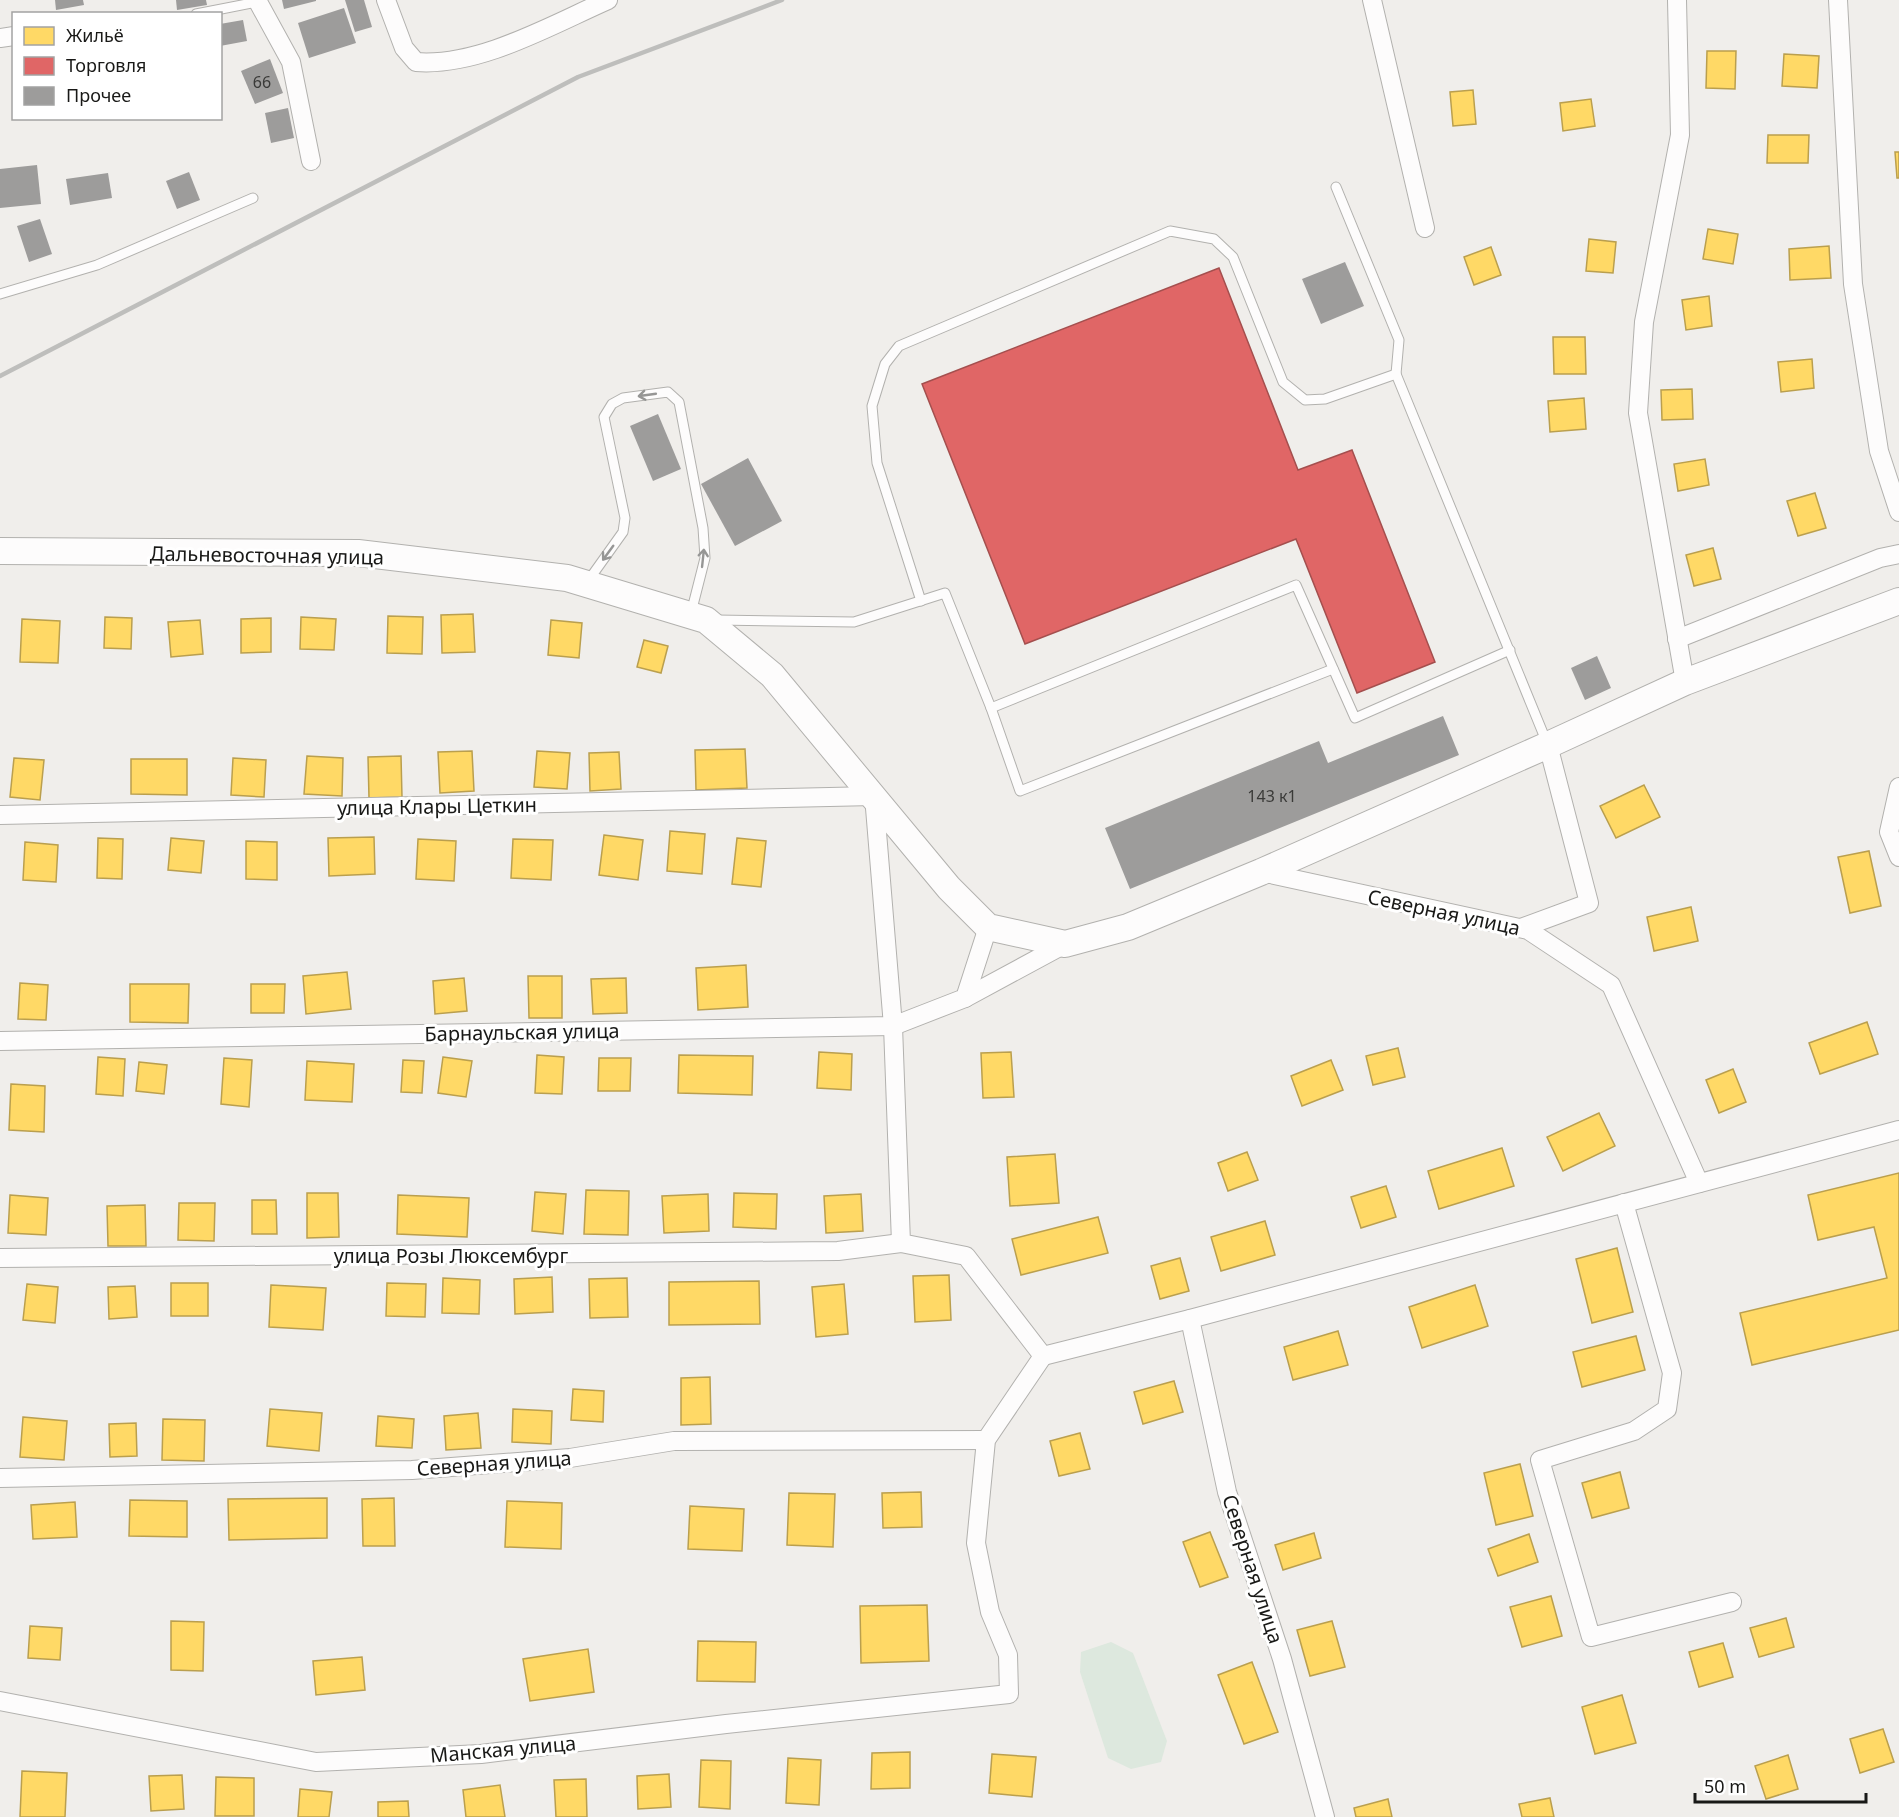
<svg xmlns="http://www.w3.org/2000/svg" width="1899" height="1817" font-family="'Noto Sans',sans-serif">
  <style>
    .green { fill: #dde8de }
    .homes { fill: #ffd966; stroke: #ba9f4e; stroke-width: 1.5 }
    .shops { fill: #e06666; stroke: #a44f4e; stroke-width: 1.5 }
    .building { fill: #9d9c9b }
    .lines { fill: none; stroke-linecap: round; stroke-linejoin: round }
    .lane-casing { stroke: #b2b1ae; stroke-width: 11 }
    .street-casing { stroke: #b2b1ae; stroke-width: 20 }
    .secondary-casing { stroke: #b2b1ae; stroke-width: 28 }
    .lane { stroke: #fdfcfc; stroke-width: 9 }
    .street { stroke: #fdfcfc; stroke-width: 18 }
    .secondary { stroke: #fdfcfc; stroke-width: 26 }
    .rail { stroke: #bebebc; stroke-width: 4.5 }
    .oneway { stroke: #969695 }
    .labels { text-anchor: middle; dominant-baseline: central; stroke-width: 6; stroke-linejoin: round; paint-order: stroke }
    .number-label { font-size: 16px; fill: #3a3a38 }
    .street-label { font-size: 20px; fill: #191917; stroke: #fff }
  </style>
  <rect width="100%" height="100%" fill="#f0eeeb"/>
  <path class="green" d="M1111,1642l22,11 34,88 -6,21 -30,7 -23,-11 -28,-86 1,-20z"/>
  <g class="homes">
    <path d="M1707,51h29l-1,38 -29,-1z"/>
    <path d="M1784,54l35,2 -2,32 -35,-2z"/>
    <path d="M1473,90l3,34 -23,2 -3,-34z"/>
    <path d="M1591,99l4,27 -32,5 -3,-28z"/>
    <path d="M1768,135h41l-1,28h-41z"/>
    <path d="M1895,152h4v26h-2z"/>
    <path d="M1708,229l30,5 -5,30 -30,-5z"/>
    <path d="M1589,239l27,3 -3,31 -27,-2z"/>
    <path d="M1829,246l2,32 -41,2 -1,-31z"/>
    <path d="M1491,247l10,28 -27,10 -10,-28z"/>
    <path d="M1709,296l3,30 -26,4 -4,-30z"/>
    <path d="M1553,337h32l1,37h-32z"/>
    <path d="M1812,359l2,29 -33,4 -3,-30z"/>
    <path d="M1692,389l1,30 -31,1 -1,-30z"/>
    <path d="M1584,398l2,31 -36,3 -2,-31z"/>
    <path d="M1705,459l4,26 -31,6 -4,-27z"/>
    <path d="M1815,493l11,35 -28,8 -11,-35z"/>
    <path d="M1713,548l8,31 -27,7 -8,-31z"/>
    <path d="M473,614l2,38 -33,1 -1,-38z"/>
    <path d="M388,616l35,1 -1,37 -35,-1z"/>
    <path d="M105,617l27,1 -1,31 -27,-1z"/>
    <path d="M301,617l35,2 -2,31 -34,-1z"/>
    <path d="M271,618v34l-30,1v-34z"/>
    <path d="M22,619l38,2 -2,42 -38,-1z"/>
    <path d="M200,620l3,34 -32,3 -3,-35z"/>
    <path d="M551,620l31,3 -3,35 -31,-3z"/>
    <path d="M644,640l24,6 -7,27 -24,-6z"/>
    <path d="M745,749l2,39 -51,2 -1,-40z"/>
    <path d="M472,751l2,40 -34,2 -2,-41z"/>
    <path d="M537,751l33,2 -3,36 -33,-2z"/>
    <path d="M619,752l2,37 -31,2 -1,-38z"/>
    <path d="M307,756l36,2 -1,38 -38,-2z"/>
    <path d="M401,756l1,41 -33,1 -1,-41z"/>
    <path d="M14,758l30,2 -4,40 -30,-3z"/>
    <path d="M233,758l33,2 -2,37 -33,-2z"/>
    <path d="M131,759h56v36l-56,-1z"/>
    <path d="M1644,785l16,32 -44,21 -16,-32z"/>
    <path d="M670,831l35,3 -3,40 -35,-3z"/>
    <path d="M604,835l39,5 -5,40 -39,-5z"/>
    <path d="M374,837l1,37 -46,2 -1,-38z"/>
    <path d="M98,838l25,1 -1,40 -25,-1z"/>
    <path d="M171,838l33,3 -3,32 -33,-3z"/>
    <path d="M737,838l29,3 -5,46 -29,-3z"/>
    <path d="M418,839l38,2 -2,40 -38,-2z"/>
    <path d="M513,839l40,1 -2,40 -40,-2z"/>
    <path d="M246,841l31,1v38l-31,-1z"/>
    <path d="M25,842l33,3 -2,37 -33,-2z"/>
    <path d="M1869,851l12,55 -31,7 -12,-56z"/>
    <path d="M1691,907l7,34 -44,10 -7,-34z"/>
    <path d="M746,965l2,42 -50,3 -2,-42z"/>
    <path d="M347,972l4,37 -45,5 -3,-38z"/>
    <path d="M528,976h34v42h-33z"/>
    <path d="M464,978l3,33 -32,3 -2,-33z"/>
    <path d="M626,978l1,35 -34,1 -2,-35z"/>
    <path d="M20,983l28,2 -2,35 -28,-1z"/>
    <path d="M130,984h59l-1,39 -58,-1z"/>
    <path d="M251,984h34l-1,29h-33z"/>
    <path d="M1867,1022l11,32 -58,20 -11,-31z"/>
    <path d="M1398,1048l7,29 -32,8 -7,-29z"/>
    <path d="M819,1052l33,2 -1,36 -34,-2z"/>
    <path d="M1011,1052l3,45 -31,1 -2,-45z"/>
    <path d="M537,1055l27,2 -2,37 -27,-1z"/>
    <path d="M679,1055l74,1 -1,39 -74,-2z"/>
    <path d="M98,1057l27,2 -2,37 -27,-2z"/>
    <path d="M443,1057l29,4 -6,36 -28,-4z"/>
    <path d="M224,1058l28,2 -3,47 -28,-3z"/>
    <path d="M599,1058h32l-1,33h-32z"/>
    <path d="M403,1060l21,1 -2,32 -21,-1z"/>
    <path d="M1331,1060l12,30 -41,16 -11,-30z"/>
    <path d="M307,1061l47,3 -2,38 -47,-2z"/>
    <path d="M139,1062l28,3 -3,29 -28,-3z"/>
    <path d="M1733,1069l13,33 -27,11 -13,-33z"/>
    <path d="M11,1084l34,2 -1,46 -35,-2z"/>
    <path d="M1599,1113l16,33 -52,25 -16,-34z"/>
    <path d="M1502,1148l12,38 -75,23 -11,-38z"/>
    <path d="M1247,1152l11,28 -30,11 -10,-28z"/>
    <path d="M1055,1154l4,49 -49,3 -3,-49z"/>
    <path d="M1899,1173v157l-147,35 -12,-52 147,-35 -13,-51 -56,13 -10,-45z"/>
    <path d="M1386,1186l10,31 -35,11 -10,-31z"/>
    <path d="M586,1190l43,1 -1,44 -44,-1z"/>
    <path d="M535,1192l31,2 -3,40 -31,-3z"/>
    <path d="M307,1193h31l1,44 -32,1z"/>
    <path d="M734,1193l43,1 -1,35 -43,-2z"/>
    <path d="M708,1194l1,37 -45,2 -2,-37z"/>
    <path d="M861,1194l2,37 -37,2 -2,-37z"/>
    <path d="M10,1195l38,3 -2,37 -38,-2z"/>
    <path d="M398,1195l71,3 -2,39 -70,-3z"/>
    <path d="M252,1200h24l1,34h-25z"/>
    <path d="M179,1203h36l-1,38 -36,-1z"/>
    <path d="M145,1205l1,41h-38l-1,-40z"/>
    <path d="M1098,1217l10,36 -87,22 -9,-36z"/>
    <path d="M1265,1221l10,34 -54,16 -10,-34z"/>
    <path d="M1617,1248l16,64 -41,11 -16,-64z"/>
    <path d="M1180,1258l9,33 -29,8 -9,-33z"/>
    <path d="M949,1275l2,45 -36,2 -2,-46z"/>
    <path d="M552,1277l1,35 -38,2 -1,-35z"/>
    <path d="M443,1278l37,2 -1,34 -37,-1z"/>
    <path d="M627,1278l1,39 -38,1 -1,-39z"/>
    <path d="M759,1281l1,43 -91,1v-43z"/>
    <rect x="171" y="1283" width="37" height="33"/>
    <path d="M387,1283l39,1 -1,33 -39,-1z"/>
    <path d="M27,1284l31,3 -3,36 -32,-3z"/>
    <path d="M844,1284l4,50 -32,3 -4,-50z"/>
    <path d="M271,1285l55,3 -3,42 -54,-3z"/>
    <path d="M1475,1285l13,41 -66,22 -13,-41z"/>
    <path d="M135,1286l2,31 -28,2 -1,-32z"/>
    <path d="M1338,1331l10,34 -55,15 -9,-33z"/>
    <path d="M1636,1336l9,34 -63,17 -9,-35z"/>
    <path d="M710,1377l1,47 -30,1v-47z"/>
    <path d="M1174,1381l9,31 -40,12 -9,-32z"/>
    <path d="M573,1389l31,2 -1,31 -32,-2z"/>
    <path d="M270,1409l52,4 -3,38 -52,-5z"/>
    <path d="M513,1409l39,2 -1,33 -39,-2z"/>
    <path d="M478,1413l3,35 -35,2 -2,-34z"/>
    <path d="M378,1416l36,3 -2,29 -36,-2z"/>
    <path d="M23,1417l44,4 -3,39 -44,-3z"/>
    <path d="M163,1419l42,1 -1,41 -42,-1z"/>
    <path d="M136,1423l1,33 -27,1 -1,-33z"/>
    <path d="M1080,1433l10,36 -31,7 -9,-35z"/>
    <path d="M1520,1464l13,52 -37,9 -12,-52z"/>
    <path d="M1620,1472l9,36 -37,10 -10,-35z"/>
    <path d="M921,1492l1,35 -39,1 -1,-35z"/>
    <path d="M789,1493l46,1 -2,53 -46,-2z"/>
    <path d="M327,1498v40l-98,2 -1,-41z"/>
    <path d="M394,1498l1,48h-32l-1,-47z"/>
    <path d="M130,1500l57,1v36l-58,-1z"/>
    <path d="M507,1501l55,2 -1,46 -56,-2z"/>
    <path d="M75,1502l2,35 -44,2 -2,-34z"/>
    <path d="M690,1506l54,3 -2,42 -54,-2z"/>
    <path d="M1210,1532l18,45 -28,10 -17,-45z"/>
    <path d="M1314,1533l7,25 -38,12 -8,-25z"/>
    <path d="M1529,1534l9,28 -40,14 -10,-27z"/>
    <path d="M1551,1596l11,40 -40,11 -12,-40z"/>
    <path d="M927,1605l2,56 -68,2 -1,-57z"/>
    <path d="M1786,1618l8,29 -35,10 -9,-29z"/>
    <path d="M171,1621l33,1 -1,49 -32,-1z"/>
    <path d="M1332,1621l13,46 -35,9 -13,-46z"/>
    <path d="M30,1626l32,2 -2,32 -32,-2z"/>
    <path d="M698,1641l58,1 -1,40 -58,-1z"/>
    <path d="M1723,1643l10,34 -34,10 -10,-35z"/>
    <path d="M588,1649l6,43 -64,9 -7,-42z"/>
    <path d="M362,1657l3,33 -49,5 -3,-34z"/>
    <path d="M1252,1662l26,70 -34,12 -26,-69z"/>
    <path d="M1622,1695l14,48 -41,11 -13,-47z"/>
    <path d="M1883,1729l11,33 -34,11 -10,-34z"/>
    <path d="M910,1752v36l-39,1 1,-36z"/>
    <path d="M992,1754l44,3 -4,40 -43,-4z"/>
    <path d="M1788,1755l10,34 -32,10 -11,-33z"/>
    <path d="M788,1758l33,2 -2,45 -33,-2z"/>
    <path d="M701,1760l30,1 -1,48 -31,-2z"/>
    <path d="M22,1771l45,2 -2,44h-45z"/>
    <path d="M669,1774l2,33 -33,2 -1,-33z"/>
    <path d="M182,1775l2,34 -33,2 -2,-35z"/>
    <path d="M216,1777l38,1v38h-39z"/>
    <path d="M586,1779l1,38h-31l-2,-37z"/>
    <path d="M500,1785l5,32h-39l-3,-27z"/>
    <path d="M300,1789l32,3 -3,25h-31z"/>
    <path d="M1550,1798l4,19h-32l-3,-13z"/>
    <path d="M1388,1799l4,18h-36l-2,-9z"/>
    <path d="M408,1801l1,16h-31v-15z"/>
  </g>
  <path class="shops" d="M1219,268l79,202 54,-20 83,212 -78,31 -61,-154 -271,105 -103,-260z"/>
  <g class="building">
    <path d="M55,0h28l1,5 -28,5z"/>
    <path d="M176,0h30l1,5 -30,5z"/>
    <path d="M282,0h34v1l-32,8z"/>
    <path d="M345,0h19l8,27 -17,5z"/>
    <path d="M344,8l12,35 -47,15 -11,-35z"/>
    <path d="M243,20l4,21 -27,5v-22z"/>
    <path d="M270,59l13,34 -28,11 -14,-33z"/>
    <path d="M288,108l6,30 -23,5 -6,-30z"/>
    <path d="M37,165l4,39 -41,4v-39z"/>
    <path d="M189,172l11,28 -23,9 -11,-28z"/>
    <path d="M108,173l4,25 -42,7 -4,-26z"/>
    <path d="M40,219l12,35 -23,8 -12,-36z"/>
    <path d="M1345,262l19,44 -43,18 -19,-45z"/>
    <path d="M658,414l23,55 -28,12 -23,-55z"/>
    <path d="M748,458l34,63 -47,25 -34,-62z"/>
    <path d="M1597,656l14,32 -26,12 -14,-32z"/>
    <path d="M1443,716l16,39 -329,134 -25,-61 214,-87 9,22z"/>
  </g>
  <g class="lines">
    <defs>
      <g id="lane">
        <path d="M196,14l61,-12"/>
        <path d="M1336,187l63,153 -3,34"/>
        <path d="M0,294l97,-29 156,-67"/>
        <path d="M588,581l35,-49 2,-14 -21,-101 8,-13 11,-6 45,-6 11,10 24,126 2,30 -14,55"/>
        <path d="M921,601l-44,-138 -5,-57 13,-42 14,-18 271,-115 44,8 19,18 50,125 22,18 20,-1 71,-25 151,369"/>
        <path d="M716,620l138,2 91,-29 46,115 305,-123 59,133 155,-68"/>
        <path d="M991,708l29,83 313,-122"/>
      </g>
      <g id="street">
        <path d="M257,0l34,62 20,99"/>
        <path d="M386,0l18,48 12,14c63,5 135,-37 192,-62"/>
        <path d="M1372,0l53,228"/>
        <path d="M1677,0l3,135 -36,187 -6,91 47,269"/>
        <path d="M1838,0l15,284 26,167 20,61"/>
        <path d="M0,38l14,-2"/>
        <path d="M1677,639l203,-81 19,-4"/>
        <path d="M1899,787l-10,45 10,25"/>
        <path d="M0,815l874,-19 19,230 8,217 65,13 77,100 -57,84 -10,103 14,69 18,43 1,39 -283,30 -245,30 -165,8 -316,-61"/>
        <path d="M1261,872l267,58 83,55 88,198"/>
        <path d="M1521,928l68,-25 -41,-158"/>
        <path d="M965,998l100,-54"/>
        <path d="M0,1041l893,-15 72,-28 23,-71"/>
        <path d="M1624,1203l48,170 -5,36 -33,22 -94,29 51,177 141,-35"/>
        <path d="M0,1258l838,-7 63,-8"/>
        <path d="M1190,1319l37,173 55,167 43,158"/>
        <path d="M1043,1356l147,-37 709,-189"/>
        <path d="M0,1478l412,-8 158,-12 104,-17 312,-1"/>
      </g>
      <path id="secondary" d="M0,551l358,2 209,25 139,42 66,55 177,213 39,39 77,17 63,-17 133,-55 287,-127 137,-63 214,-81"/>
    </defs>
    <use href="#lane" class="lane-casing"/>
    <use href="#street" class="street-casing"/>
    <use href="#secondary" class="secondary-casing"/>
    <use href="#lane" class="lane"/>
    <use href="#street" class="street"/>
    <use href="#secondary" class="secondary"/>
    <path class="rail" d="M0,376l578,-299 204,-77"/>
  </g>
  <defs><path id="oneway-shaft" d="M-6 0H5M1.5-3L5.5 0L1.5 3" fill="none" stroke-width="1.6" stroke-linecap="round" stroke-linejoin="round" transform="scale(1.5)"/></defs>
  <g class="oneway">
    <use href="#oneway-shaft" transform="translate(647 395) rotate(172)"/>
    <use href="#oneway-shaft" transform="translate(608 553) rotate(126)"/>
    <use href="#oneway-shaft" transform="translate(703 558) rotate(-84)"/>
  </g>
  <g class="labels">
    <g class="number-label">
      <text x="262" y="82">66</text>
      <text x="1272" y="796">143 к1</text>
    </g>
    <g class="street-label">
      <text transform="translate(267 555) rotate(1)">Дальневосточная улица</text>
      <text transform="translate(437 806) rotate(-1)">улица Клары Цеткин</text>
      <text transform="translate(1444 912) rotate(12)">Северная улица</text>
      <text transform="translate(522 1032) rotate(-1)">Барнаульская улица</text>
      <text x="451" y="1255">улица Розы Люксембург</text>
      <text transform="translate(494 1463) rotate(-4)">Северная улица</text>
      <text transform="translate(1253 1569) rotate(72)">Северная улица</text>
      <text transform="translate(503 1749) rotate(-5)">Манская улица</text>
    </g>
  </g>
  <rect x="12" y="12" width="210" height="108" fill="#ffffff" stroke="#a3a3a2" stroke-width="1.5"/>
  <rect x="24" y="27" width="30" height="18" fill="#ffd966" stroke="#a3a3a2" stroke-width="1.5"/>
  <text x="66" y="42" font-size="18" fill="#191917">Жильё</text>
  <rect x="24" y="57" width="30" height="18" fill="#e06666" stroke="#a3a3a2" stroke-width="1.5"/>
  <text x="66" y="72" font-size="18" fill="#191917">Торговля</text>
  <rect x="24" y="87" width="30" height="18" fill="#9d9c9b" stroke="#a3a3a2" stroke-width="1.5"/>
  <text x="66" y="102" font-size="18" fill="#191917">Прочее</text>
  <path d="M1695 1793v9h171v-9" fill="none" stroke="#191917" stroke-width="3"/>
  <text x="1704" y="1793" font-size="18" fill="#191917" stroke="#ffffff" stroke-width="4.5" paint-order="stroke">50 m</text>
</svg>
